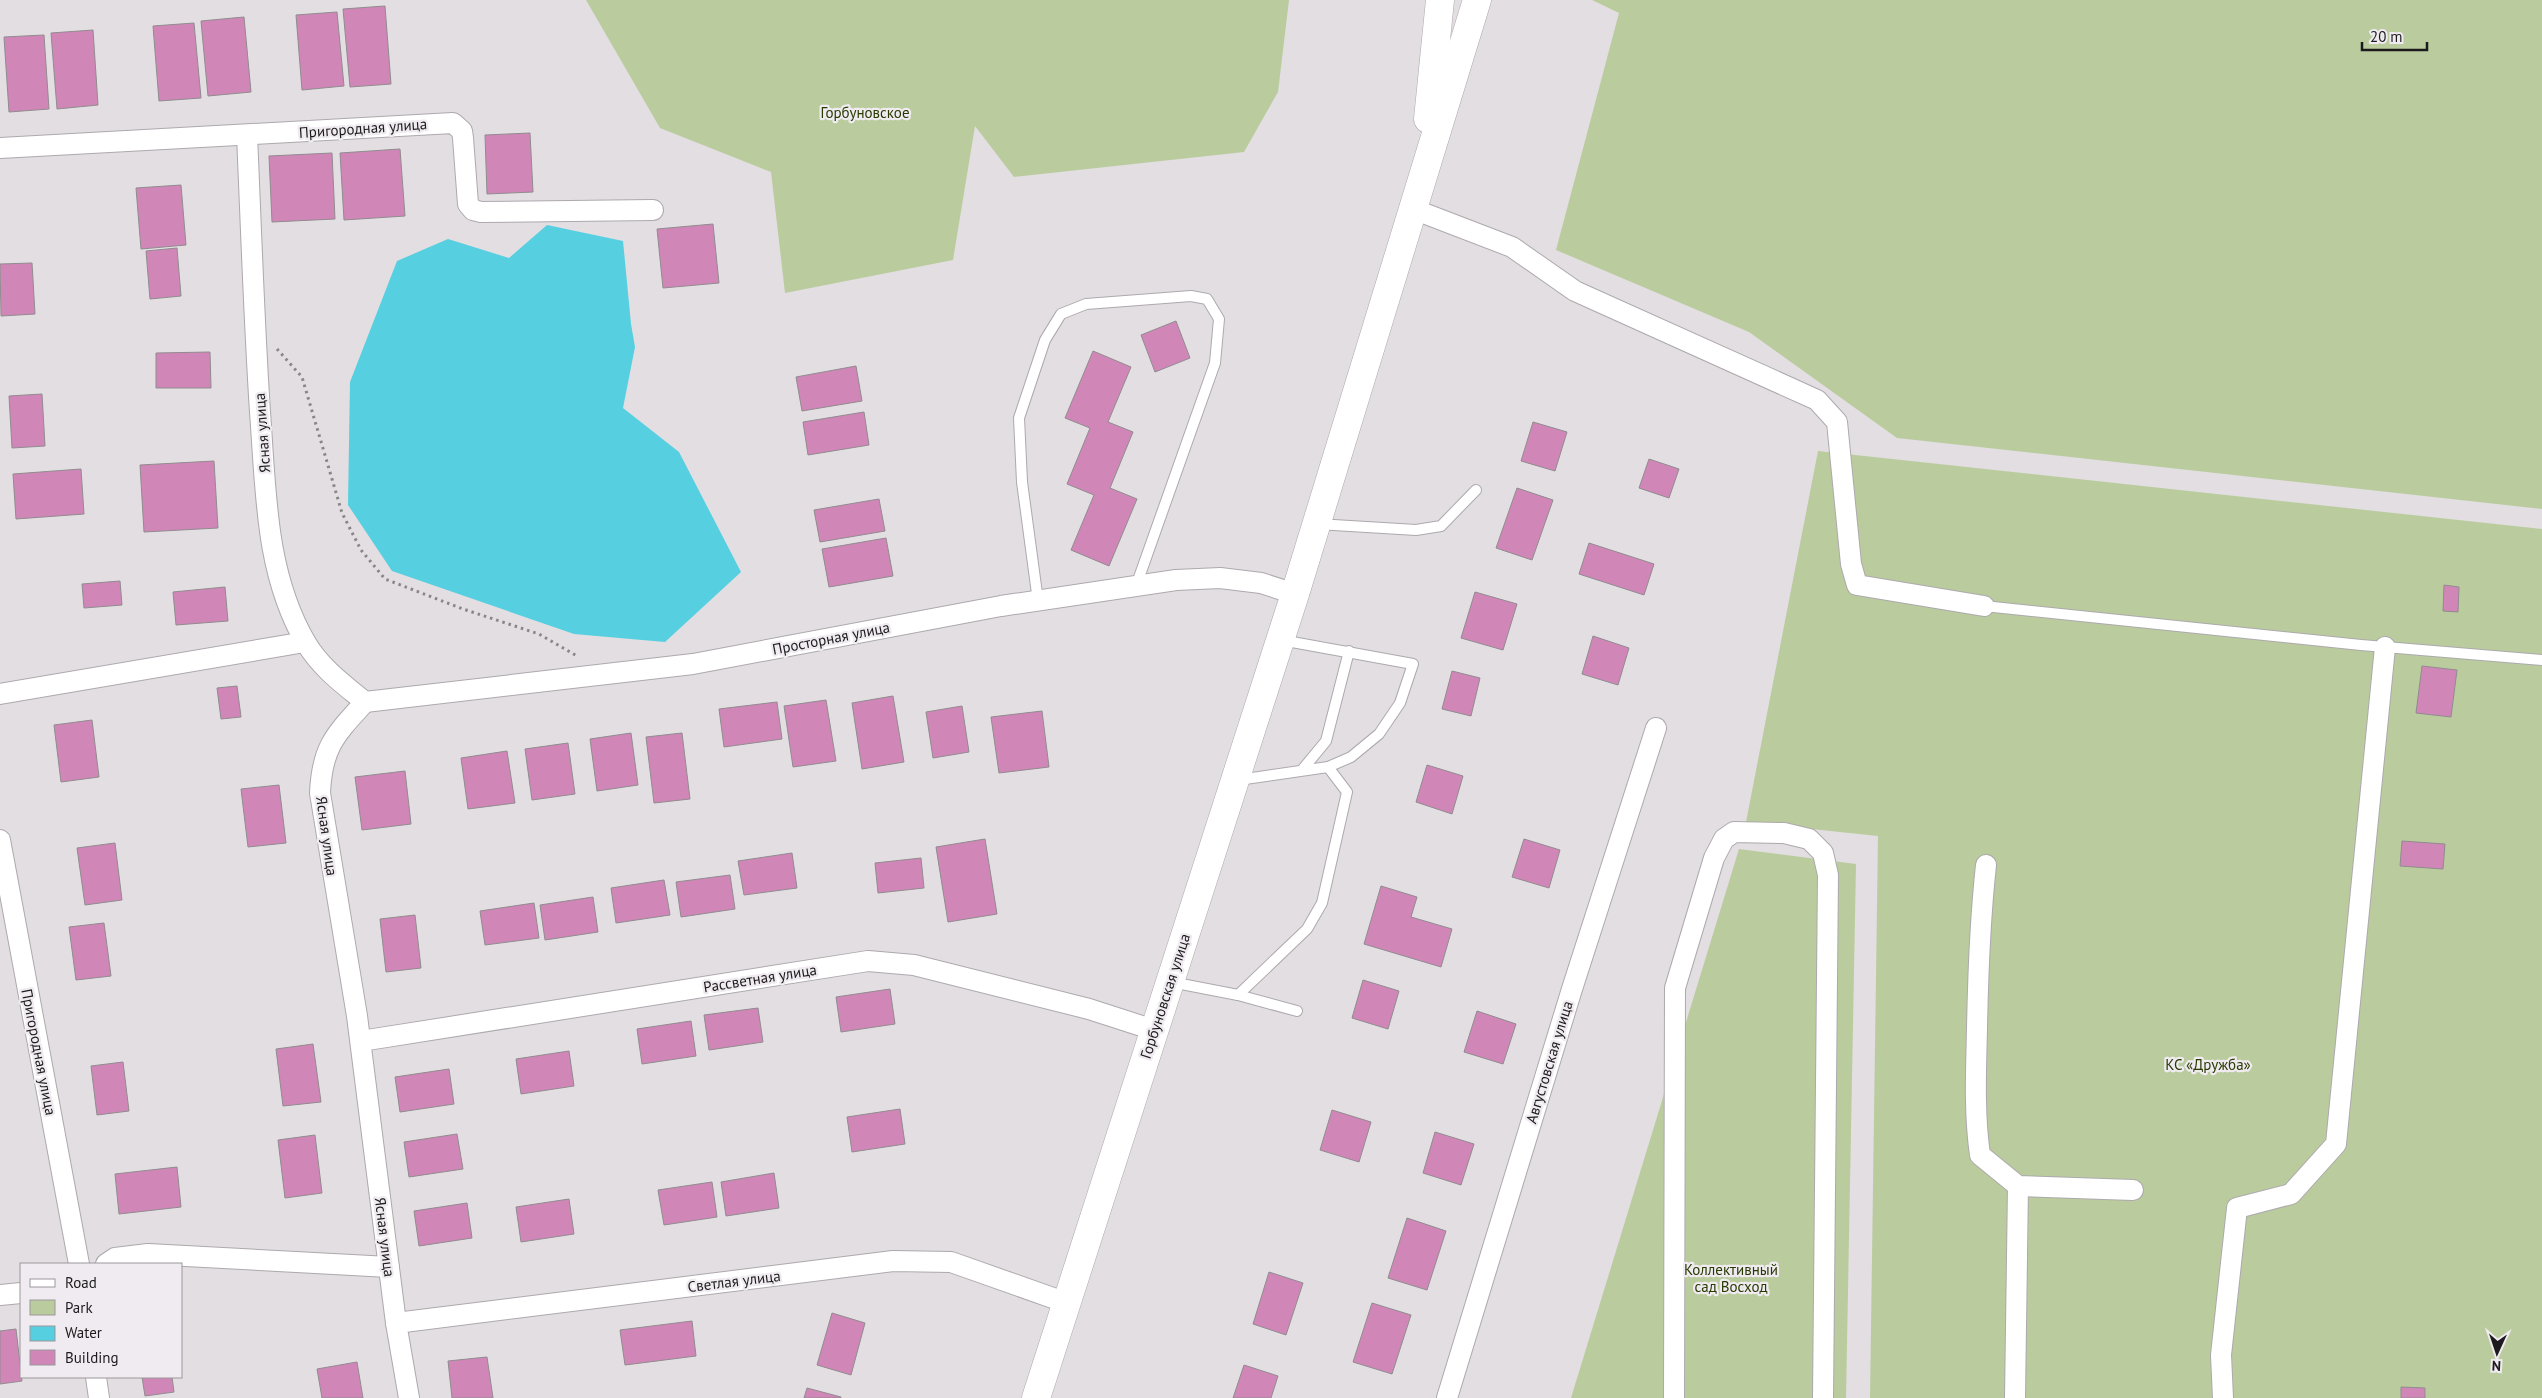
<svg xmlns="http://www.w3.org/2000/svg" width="2542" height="1398" font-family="'PT Sans',sans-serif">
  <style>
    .green { fill: #bacc9d }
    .water { fill: #56cfe0 }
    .building { fill: #d087b8; stroke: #918b8f }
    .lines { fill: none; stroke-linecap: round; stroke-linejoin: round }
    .lane-casing { stroke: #ada9ad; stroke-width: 12 }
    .street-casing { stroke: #ada9ad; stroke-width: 22 }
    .primary-casing { stroke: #ada9ad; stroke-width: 29 }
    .path { stroke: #898689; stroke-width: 3; stroke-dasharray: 2.5 4; stroke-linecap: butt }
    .lane { stroke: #fff; stroke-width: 10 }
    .street { stroke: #fff; stroke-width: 20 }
    .primary { stroke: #fff; stroke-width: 28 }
    .labels { text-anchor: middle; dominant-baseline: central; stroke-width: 4.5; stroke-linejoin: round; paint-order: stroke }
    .park-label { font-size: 15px; fill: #293a00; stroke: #efebf0 }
    .street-label { font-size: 15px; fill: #1c1a1c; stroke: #efebf0 }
  </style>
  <rect width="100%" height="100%" fill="#e2dee2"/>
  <g class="green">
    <path d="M586,0h703l-11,92 -34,60 -230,25 -39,-51 -22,134 -168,33 -14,-121 -111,-44z"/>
    <path d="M1592,0h950v509l-645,-71 -148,-106 -193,-82 63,-237z"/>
    <path d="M1818,451l724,78v869h-672l8,-562 -132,-14z"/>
    <path d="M1739,849l117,15 -10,534h-275z"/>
  </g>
  <path class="water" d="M547,225l76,16 8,83 4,23 -12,61 56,44 62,120 -76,70 -91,-8 -182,-63 -44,-66 2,-123 47,-121 51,-22 61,19z"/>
  <g class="building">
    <path d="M385,6l6,78 -41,3 -7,-78z"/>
    <path d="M337,12l7,74 -42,4 -6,-75z"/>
    <path d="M244,17l7,75 -43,4 -7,-75z"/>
    <path d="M194,23l7,75 -42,3 -6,-75z"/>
    <path d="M93,30l5,75 -41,4 -6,-76z"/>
    <path d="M44,35l5,74 -40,3 -5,-75z"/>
    <path d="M530,133l3,59 -46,2 -2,-59z"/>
    <path d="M400,149l5,67 -61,4 -4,-67z"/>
    <path d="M332,153l3,66 -63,3 -3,-66z"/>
    <path d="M181,185l5,60 -45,4 -5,-61z"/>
    <path d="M713,224l6,59 -56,5 -6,-59z"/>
    <path d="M177,248l4,48 -31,3 -4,-48z"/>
    <path d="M32,263l3,51 -34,2 -1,-52z"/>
    <path d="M1176,321l14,37 -35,14 -14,-37z"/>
    <path d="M1093,351l38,16 -23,55 25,10 -23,56 27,11 -28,67 -38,-16 23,-55 -27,-11 23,-56 -25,-10z"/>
    <path d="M210,352l1,36h-55v-35z"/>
    <path d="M856,366l6,35 -60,10 -6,-34z"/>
    <path d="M42,394l3,52 -33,2 -3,-52z"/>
    <path d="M864,412l5,33 -61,10 -5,-33z"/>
    <path d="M1533,422l34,10 -12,39 -34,-10z"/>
    <path d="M1649,459l30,10 -10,29 -30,-10z"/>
    <path d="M214,461l4,67 -74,4 -4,-67z"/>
    <path d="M81,469l3,45 -68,5 -3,-45z"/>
    <path d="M1517,488l36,12 -21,60 -36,-12z"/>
    <path d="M879,499l6,32 -65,11 -6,-32z"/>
    <path d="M886,538l7,38 -64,11 -7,-38z"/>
    <path d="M1589,543l65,21 -10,31 -65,-21z"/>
    <path d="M120,581l2,24 -38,3 -2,-24z"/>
    <path d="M2444,585l15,2 -1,25 -15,-1z"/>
    <path d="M225,587l3,34 -52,4 -3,-33z"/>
    <path d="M1475,592l42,12 -14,46 -42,-12z"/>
    <path d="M1593,636l36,12 -11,37 -36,-11z"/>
    <path d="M2422,666l35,4 -6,47 -35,-4z"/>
    <path d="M1452,671l28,7 -9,38 -29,-7z"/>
    <path d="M237,686l4,31 -20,2 -4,-31z"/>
    <path d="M893,696l11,66 -42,7 -10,-66z"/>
    <path d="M826,700l10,61 -43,6 -9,-61z"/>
    <path d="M777,702l5,37 -58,8 -5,-38z"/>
    <path d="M962,706l7,46 -36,6 -7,-46z"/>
    <path d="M1042,711l7,56 -50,6 -8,-56z"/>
    <path d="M92,720l7,57 -38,5 -7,-57z"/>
    <path d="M631,733l7,52 -41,6 -7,-52z"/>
    <path d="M682,733l8,66 -36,4 -8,-66z"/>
    <path d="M568,743l7,51 -43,6 -7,-51z"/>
    <path d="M507,751l8,52 -47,6 -7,-51z"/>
    <path d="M1427,765l36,11 -11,38 -36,-12z"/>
    <path d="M405,771l6,53 -49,6 -7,-53z"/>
    <path d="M279,785l7,58 -38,4 -7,-58z"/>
    <path d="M985,839l12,75 -49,8 -12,-75z"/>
    <path d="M1524,839l36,11 -11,38 -37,-11z"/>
    <path d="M2402,841l43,3 -2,25 -43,-3z"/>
    <path d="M115,843l7,57 -37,5 -8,-57z"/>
    <path d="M792,853l5,35 -53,7 -6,-34z"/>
    <path d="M921,858l3,30 -46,5 -3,-30z"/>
    <path d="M730,875l5,34 -54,8 -5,-35z"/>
    <path d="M664,880l6,35 -54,8 -5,-35z"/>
    <path d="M1381,886l36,11 -6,20 41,12 -11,38 -77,-23z"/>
    <path d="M593,897l5,35 -53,8 -5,-35z"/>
    <path d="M534,903l5,35 -54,7 -5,-34z"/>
    <path d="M415,915l6,53 -35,4 -6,-53z"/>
    <path d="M104,923l7,53 -35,4 -7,-53z"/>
    <path d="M1363,980l36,11 -11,38 -36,-11z"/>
    <path d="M890,989l5,35 -54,8 -5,-35z"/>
    <path d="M758,1008l5,34 -54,8 -5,-35z"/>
    <path d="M1477,1011l39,13 -13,40 -39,-12z"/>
    <path d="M691,1021l5,35 -54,8 -5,-35z"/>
    <path d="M313,1044l8,58 -38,4 -7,-57z"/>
    <path d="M569,1051l5,35 -53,8 -5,-35z"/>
    <path d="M123,1062l6,49 -32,4 -6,-49z"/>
    <path d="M449,1069l5,35 -54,8 -5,-35z"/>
    <path d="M900,1109l5,35 -53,8 -5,-35z"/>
    <path d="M1332,1110l39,12 -12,40 -39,-12z"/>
    <path d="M1435,1132l39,12 -13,41 -38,-12z"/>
    <path d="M457,1134l6,35 -54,8 -5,-35z"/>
    <path d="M315,1135l7,58 -37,5 -7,-58z"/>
    <path d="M177,1167l4,40 -62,7 -4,-40z"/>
    <path d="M774,1173l5,35 -53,8 -5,-34z"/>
    <path d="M712,1182l5,35 -53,8 -6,-35z"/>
    <path d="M569,1199l5,35 -53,8 -5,-35z"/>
    <path d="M467,1203l5,35 -53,8 -5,-35z"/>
    <path d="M1407,1218l39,13 -19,59 -39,-12z"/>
    <path d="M1269,1272l34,11 -17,52 -33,-11z"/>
    <path d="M1372,1303l39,12 -19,59 -39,-12z"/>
    <path d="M832,1313l33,10 -14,52 -34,-10z"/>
    <path d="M692,1321l4,35 -71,9 -5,-35z"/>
    <path d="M16,1329l6,52 -22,3v-53z"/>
    <path d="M487,1357l6,41h-41l-4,-37z"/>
    <path d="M357,1362l6,36h-41l-5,-29z"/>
    <path d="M1244,1365l34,11 -7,22h-38z"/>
    <path d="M142,1377h30l2,15 -29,4z"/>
    <path d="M2401,1387l24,1v10h-24z"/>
    <path d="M807,1388l34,9v1h-37z"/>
  </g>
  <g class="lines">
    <defs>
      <g id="lane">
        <path d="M1317,524l99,6 25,-4 35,-36"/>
        <path d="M1038,601l-16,-119 -3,-64 26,-78 16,-26 25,-10 105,-8 16,3 12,20 -4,44 -79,223"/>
        <path d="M1984,606l377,39 181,15"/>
        <path d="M1302,770l24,-29 23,-90"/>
        <path d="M1238,780l90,-13 23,-10 28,-23 21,-31 13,-39 -132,-24"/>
        <path d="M1171,982l67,13 59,16"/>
        <path d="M1238,995l69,-66 15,-26 25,-111 -19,-25"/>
      </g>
      <g id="street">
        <path d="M247,135c4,92 7,185 13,277 6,79 5,161 46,231 15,25 37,41 59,59 -30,33 -43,45 -45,91l37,223 39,307 13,75"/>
        <path d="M0,148l453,-25 9,8 1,7 5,66 5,6 8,2 172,-2"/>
        <path d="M1413,209l99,38 63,44 242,109 20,22 14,142 6,21 127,21"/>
        <path d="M0,694l305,-52"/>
        <path d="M365,702l328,-38 308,-58 175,-26 44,-2 41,5 34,11"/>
        <path d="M0,840l79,424"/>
        <path d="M1986,865c-6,55 -8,109 -9,164 -1,42 -3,84 3,126l38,31 115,4"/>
        <path d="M361,1041l507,-80 46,4 175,44 65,21"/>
        <path d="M106,1264l9,-6 33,-4 241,13"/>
        <path d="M0,1295l21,-2"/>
        <path d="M396,1323l497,-62 58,1 116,41"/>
        <path d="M96,1377l3,21"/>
        <path d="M1447,1398l125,-409 84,-261"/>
        <path d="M1674,1398l1,-410 39,-130 10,-19 10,-7 50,1 25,6 14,14 5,22 -5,523"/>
        <path d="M2015,1398l3,-212"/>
        <path d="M2223,1398l-2,-43 16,-147 54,-14 45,-50 49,-497"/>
      </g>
      <g id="primary">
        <path d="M1428,119l12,-119"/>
        <path d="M1036,1398l259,-804 182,-594"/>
      </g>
    </defs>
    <use href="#lane" class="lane-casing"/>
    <use href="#street" class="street-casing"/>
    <use href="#primary" class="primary-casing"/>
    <path class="path" d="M277,349l25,28 40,136 19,37 24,29 78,30 76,25 38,22"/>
    <use href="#lane" class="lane"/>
    <use href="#street" class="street"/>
    <use href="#primary" class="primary"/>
  </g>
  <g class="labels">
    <g class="park-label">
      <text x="865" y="112">Горбуновское</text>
      <text x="2208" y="1064">КС «Дружба»</text>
      <text x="1731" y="1269">Коллективный<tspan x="1731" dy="17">сад Восход</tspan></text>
    </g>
    <g class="street-label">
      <text transform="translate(363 128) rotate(-4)">Пригородная улица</text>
      <text transform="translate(262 433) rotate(-94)">Ясная улица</text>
      <text transform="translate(831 638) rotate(-11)">Просторная улица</text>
      <text transform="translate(327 836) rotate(82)">Ясная улица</text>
      <text transform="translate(760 978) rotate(-9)">Рассветная улица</text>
      <text transform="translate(1165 996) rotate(-72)">Горбуновская улица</text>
      <text transform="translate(39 1052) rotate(79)">Пригородная улица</text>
      <text transform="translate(1549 1062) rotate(-73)">Августовская улица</text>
      <text transform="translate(385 1237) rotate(83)">Ясная улица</text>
      <text transform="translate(734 1281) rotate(-7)">Светлая улица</text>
    </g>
  </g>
  <rect x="20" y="1263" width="162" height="115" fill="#efebf0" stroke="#9b979b"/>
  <rect x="30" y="1279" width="25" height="8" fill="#ffffff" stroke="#9b979b"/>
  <text x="65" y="1288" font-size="15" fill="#1c1a1c">Road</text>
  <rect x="30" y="1300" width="25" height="15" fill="#bacc9d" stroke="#9b979b"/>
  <text x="65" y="1313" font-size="15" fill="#1c1a1c">Park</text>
  <rect x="30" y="1326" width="25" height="15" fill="#56cfe0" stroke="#9b979b"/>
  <text x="65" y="1338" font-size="15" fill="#1c1a1c">Water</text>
  <rect x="30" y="1350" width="25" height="15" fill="#d087b8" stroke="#9b979b"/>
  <text x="65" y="1363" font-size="15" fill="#1c1a1c">Building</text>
  <g transform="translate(2497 1353) rotate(183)" stroke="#efebf0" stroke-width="4" paint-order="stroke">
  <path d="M0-4L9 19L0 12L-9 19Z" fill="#1c1a1c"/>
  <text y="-8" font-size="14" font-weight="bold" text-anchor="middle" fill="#1c1a1c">N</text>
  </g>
  <path d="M2362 42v8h65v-8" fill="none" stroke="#1c1a1c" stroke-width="2.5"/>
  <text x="2370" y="42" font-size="15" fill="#1c1a1c" stroke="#efebf0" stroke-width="4" paint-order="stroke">20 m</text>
</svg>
